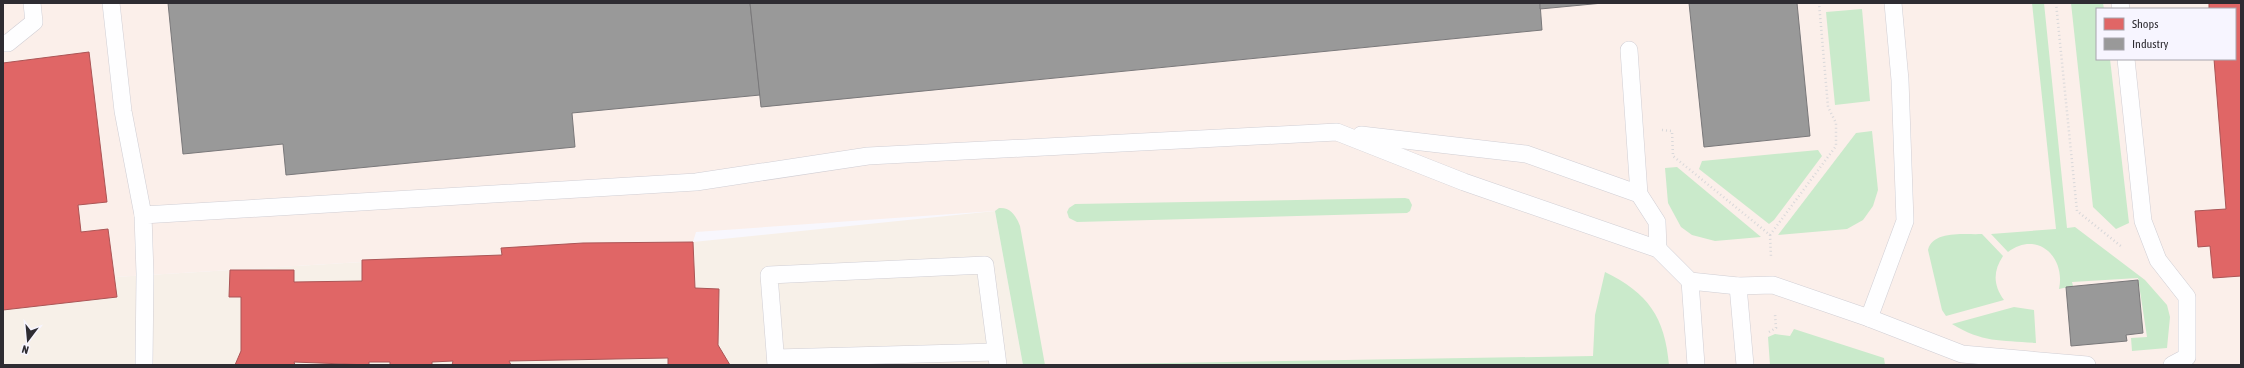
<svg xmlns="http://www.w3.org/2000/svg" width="2244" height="368" font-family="'Asap Condensed',sans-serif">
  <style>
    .commercial { fill: #f7f0e8 }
    .industrial { fill: #fbefea; fill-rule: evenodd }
    .green { fill: #caeacb }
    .shops { fill: #e06666; stroke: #ab5556 }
    .industry { fill: #999; stroke: #79787a }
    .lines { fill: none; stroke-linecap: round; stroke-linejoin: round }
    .service-casing { stroke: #d0ced4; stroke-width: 18 }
    .path { stroke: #d9d8da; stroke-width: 2.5; stroke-dasharray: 1 3; stroke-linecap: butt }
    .service { stroke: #fefeff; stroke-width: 17 }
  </style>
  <rect width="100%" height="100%" fill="#f8f7fd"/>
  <path class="commercial" d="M995,211l28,154h-1020v-123l105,-13 7,48 578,-35z"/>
  <path class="industrial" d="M3,3h2238v362h-1218l-28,-154 -299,21 -3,10 -578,35 -7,-48 -105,13zM2097,9h138v50h-138z"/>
  <g class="green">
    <path d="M2032,3h12l23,225 8,-1 70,53 22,25 3,12 -3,31 -35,3 -1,-13 16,-1 -9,-59 -66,4 1,4 -14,3c7,-32 -22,-59 -51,-37l-17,-18 65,-5z"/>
    <path d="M2071,3h32l1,6h-7v50h13l19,164 -13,6 -23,-22z"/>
    <path d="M1862,9l8,92 -35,4 -9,-93z"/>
    <path d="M1872,131l6,59 -5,16 -10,14 -16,9 -69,6 78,-102z"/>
    <path d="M1818,150l4,6 -48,64 -5,4 -70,-55 3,-8z"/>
    <path d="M1677,167l84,70 -46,4 -23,-6 -11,-8 -13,-24 -3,-35z"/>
    <path d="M1405,198l4,1 3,6 -2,6 -3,2 -330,9 -8,-4 -2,-6 2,-4 6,-4z"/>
    <path d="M999,208c12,-1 17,8 21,18l25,139 548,-9 2,-41 10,-43c43,21 60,45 64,93h-646l-28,-154z"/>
    <path d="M1982,234l21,22c-10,15 -10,29 1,44l-58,16 -4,-6 -14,-60c5,-20 37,-15 54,-16z"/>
    <path d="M2014,307l20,3 2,33c-35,-3 -53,0 -84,-19z"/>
    <path d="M1794,329l90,29 1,7h-115l-2,-28 7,-3 15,2z"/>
  </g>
  <g class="shops">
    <path d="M2209,3h32v273l-28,2 -3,-32 -12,1 -3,-36 31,-2 -12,-150h21v-50h-26z"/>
    <path d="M89,52l18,150 -29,3 3,27 27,-3 9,68 -114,13v-247z"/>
    <path d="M693,242l2,46 24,1 -1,56 12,20h-62v-7l-159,3 2,4h-59l1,-4 -21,1v3h-42v-3h-21v3l-75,-3 1,3h-60l6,-14v-54h-12l1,-27h64v12l68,-1v-21l140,-5 -1,-7 82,-5z"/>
  </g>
  <g class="industry">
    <path d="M168,3h582l10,92 -188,18 3,34 -289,28 -3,-31 -100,10z"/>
    <path d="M750,3h790l2,27 -781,77z"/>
    <path d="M1540,3h63l-63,6z"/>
    <path d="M1689,3h108l13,133 -106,11z"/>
    <path d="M2138,280l5,53 -17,2 1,6 -56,5 -5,-59z"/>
  </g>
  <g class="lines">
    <defs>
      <g id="service">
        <path d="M111,3l12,108 20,104"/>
        <path d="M2120,3l1,6"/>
        <path d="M3,43h5l26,-21 -2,-19"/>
        <path d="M1629,50l10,144 18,28 1,27"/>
        <path d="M2126,59l17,162 15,39 29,37v60l-15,8"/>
        <path d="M1361,135l165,19 113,40"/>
        <path d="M1690,281l6,84"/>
        <path d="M1738,286l7,79"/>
        <path d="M1869,318l36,-97 -5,-141 -7,-77"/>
        <path d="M776,358l220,-6"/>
        <path d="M144,365l1,-91 -2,-59 553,-33 172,-26 469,-24 127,50 194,67 32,32 48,5 35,-1 96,33 93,36 125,11"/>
        <path d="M776,365l-7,-90 216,-10 13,100"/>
      </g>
    </defs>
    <use href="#service" class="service-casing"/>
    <g class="path">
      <path d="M2056,3l21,208 45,36"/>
      <path d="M1662,130l10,1 1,25 97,79 1,22"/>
      <path d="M1770,235l66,-89v-23l-8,-16 -9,-104"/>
      <path d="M1769,332l7,-4 -1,-14"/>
    </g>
    <use href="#service" class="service"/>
  </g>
  <rect width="2244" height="368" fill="none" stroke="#2e2c32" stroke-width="8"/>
  <rect x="2096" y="8" width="140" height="52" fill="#f7f5ff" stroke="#a7a5ad"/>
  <rect x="2104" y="18" width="20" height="12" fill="#e06666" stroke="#a7a5ad"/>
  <text x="2132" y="28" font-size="12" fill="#2e2c32">Shops</text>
  <rect x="2104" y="38" width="20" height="12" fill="#999999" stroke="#a7a5ad"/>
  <text x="2132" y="48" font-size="12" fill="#2e2c32">Industry</text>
  <g transform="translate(28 340) rotate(196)" stroke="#f7f5ff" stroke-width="3" paint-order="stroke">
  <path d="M0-3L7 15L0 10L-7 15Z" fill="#2e2c32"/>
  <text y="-6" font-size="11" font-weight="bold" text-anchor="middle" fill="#2e2c32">N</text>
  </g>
</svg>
